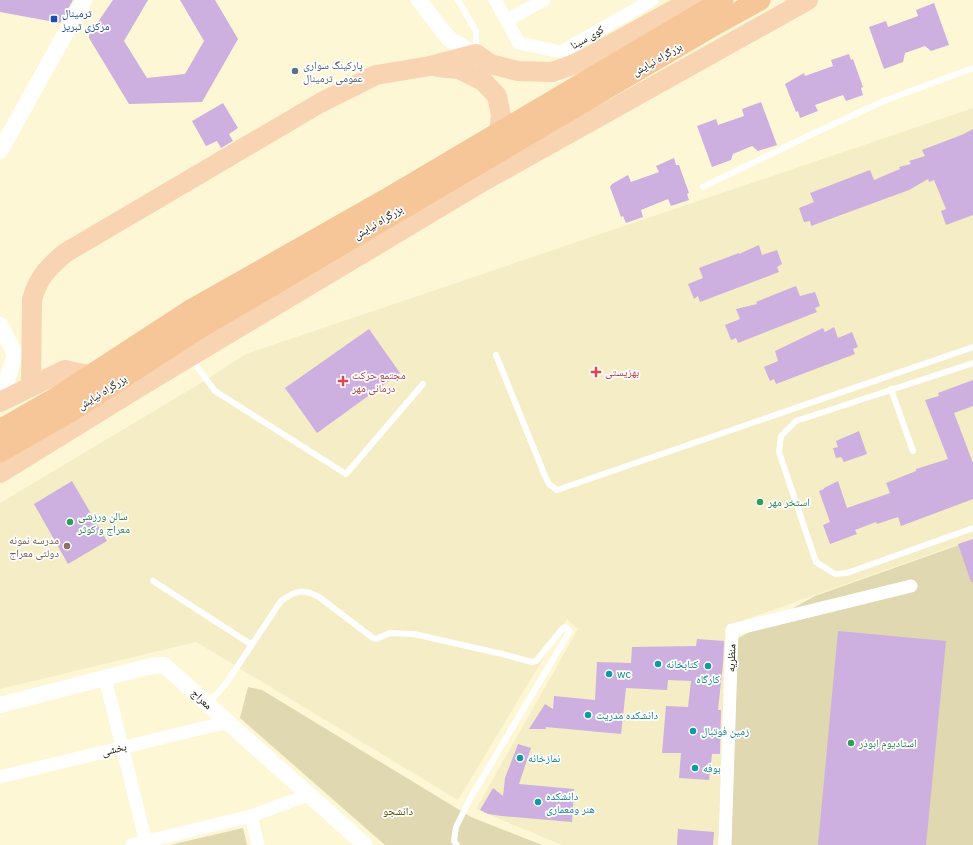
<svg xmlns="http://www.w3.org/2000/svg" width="973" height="845" font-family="'IBM Plex Sans','Noto Naskh Arabic',sans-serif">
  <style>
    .built { fill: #f5edc5 }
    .green { fill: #dfd8b0 }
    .building { fill: #cdafe0 }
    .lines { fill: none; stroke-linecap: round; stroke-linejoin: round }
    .service { stroke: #fff; stroke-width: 6 }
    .minor { stroke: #fff; stroke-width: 13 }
    .tertiary { stroke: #fff; stroke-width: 16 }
    .primary { stroke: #f9d4b2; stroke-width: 20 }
    .trunk { stroke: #f7c698; stroke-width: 21 }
    .transit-dot { fill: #1a4fb4; stroke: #fff; stroke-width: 1.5 }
    .service-dot { fill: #5c6f8a; stroke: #fff; stroke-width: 1.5 }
    .health-dot { fill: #e0444e; stroke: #fff; stroke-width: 1.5 }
    .leisure-dot { fill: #2e9e5b; stroke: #fff; stroke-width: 1.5 }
    .education-dot { fill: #8d6e63; stroke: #fff; stroke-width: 1.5 }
    .culture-dot { fill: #0f9aa8; stroke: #fff; stroke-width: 1.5 }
    .labels { text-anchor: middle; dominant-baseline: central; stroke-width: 3.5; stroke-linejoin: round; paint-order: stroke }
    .transit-label { font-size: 11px; fill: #164399; stroke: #fff; text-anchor: start }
    .street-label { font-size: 11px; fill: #151307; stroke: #fff }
    .service-label { font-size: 11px; fill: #4e5e75; stroke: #fff; text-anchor: start }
    .health-label { font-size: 11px; fill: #be3a42; stroke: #fff; text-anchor: start }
    .leisure-label { font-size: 11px; fill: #27864d; stroke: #fff; text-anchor: start }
    .education-label { font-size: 11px; fill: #785e54; stroke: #fff; text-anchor: end }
    .culture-label { font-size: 11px; fill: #0d838f; stroke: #fff; text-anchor: start }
    .park-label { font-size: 11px; fill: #544800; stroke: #fff }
  </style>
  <rect width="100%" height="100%" fill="#fdf7d6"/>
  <path class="built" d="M973,108v431l-243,86 -12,220h-156l-86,-36 102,-180 -11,-10 -109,181 -262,-158 -196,47v-186l191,-114 55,-35z"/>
  <g class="green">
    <path d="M973,540v305h-248l10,-205 80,-44z"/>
    <path d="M248,687l14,3 209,127 71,28h-157l-145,-127z"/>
    <path d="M243,828l4,17h-77z"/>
  </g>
  <g class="building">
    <path d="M0,0h73l-13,23 -60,-11z"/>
    <path d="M113,0h35l-24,41 23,37 38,-4 19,-33 -24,-41h35l23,39 -36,63 -73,2 -40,-66v-3z"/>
    <path d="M934,3l15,42 -18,6 -6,-5 -20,7 -2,9 -19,7 -15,-42 17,-6 2,6 30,-11 -2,-6z"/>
    <path d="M849,54l2,6 2,-1 10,28 -2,1 2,7 -17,6 -3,-6 -28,10 3,6 -18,7 -2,-7 -2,1 -11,-28 19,-11 1,3 28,-10 -2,-6z"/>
    <path d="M761,102l16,43 -19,6 -6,-5 -19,8 -2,6 -19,7 -15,-41 19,-7 2,6 26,-9 -2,-7z"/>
    <path d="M223,103l15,25 -9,6 4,7 -12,7 -4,-7 -11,5 -14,-25z"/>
    <path d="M973,129v86l-27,10 -5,-14 5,-2 -12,-29 -5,2 -1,-3 -19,11 -98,36 -1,-5 -6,1 -5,-14 15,-6 -4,-9 60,-23 4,10 26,-11 -1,-2 12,-3 -2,-3 16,-5 -3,-6 42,-16z"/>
    <path d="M674,158l2,7h3l10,28 -2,1 2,6 -18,6 -3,-7 -27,11 2,7 -17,6 -3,-7 -2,1 -11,-30 2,-3 16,-9 3,7 28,-10 -3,-6z"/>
    <path d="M759,245l3,10 15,-5 5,14 -5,3 2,5 -79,30 -2,-6 -4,3 -6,-15 15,-6 -4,-10 40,-15v1z"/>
    <path d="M796,286l4,10 15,-4 5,14 -5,2 2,4 -79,31 -2,-5 -5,2 -6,-15 15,-6 -4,-10 21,-5 -1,-2z"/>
    <path d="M834,327l4,11 14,-6 6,15 -5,2 2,5 -79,30 -2,-5 -4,2 -6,-14 14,-6 -3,-10 48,-23 2,4z"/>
    <path d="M369,329l31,44 -83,60 -32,-45z"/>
    <path d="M973,380v26l-19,7 19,50v36l-72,27 -3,-9 -21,7 -1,-2 -21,8 2,4 -27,10 -7,-19 7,-3 -11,-31 5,-2v-1l14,-7 9,27 43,-15 -4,-10 30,-12v-2l32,-10 -23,-59 14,-4 -1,-3z"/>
    <path d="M859,431l8,23 -23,8 -3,-5 -5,1 -3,-10 5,-1 -2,-6z"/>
    <path d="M72,481l35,60 -39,23 -34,-60z"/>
    <path d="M973,539v43h-2l-13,-38z"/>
    <path d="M838,631l108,10 -20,204h-108z"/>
    <path d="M697,639l27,2 -1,22 -5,47h3l-1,40v4h-8l-3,26 -30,-2 2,-25h-19l4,-47 22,1 3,-26 -23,-1 -1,10 -41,-2 -5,46 -75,-7v2h-17l16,-25 8,5 1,-13 41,4 2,-38 34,1 1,-16 64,-1z"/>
    <path d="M518,744l13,4 -12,36 55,5 -2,33 -70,-6 -14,-2 -8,-4 13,-22 10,8 2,-18z"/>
    <path d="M678,829l36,3 -1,13h-36z"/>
  </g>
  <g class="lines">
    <g class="service">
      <path d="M458,0l18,31v21"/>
      <path d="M703,187l107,-52 74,-34 89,-33"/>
      <path d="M496,355l49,121 4,8 8,6 416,-143"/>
      <path d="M191,359l24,32 131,83 77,-90"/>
      <path d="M973,363l-177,58 -15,15 -2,16 37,110 19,12 12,-1 126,-45"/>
      <path d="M891,389l22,62"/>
      <path d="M153,581l99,64"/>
      <path d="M208,703l17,-18 56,-84c14,-10 22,-13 38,-4l54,41 3,1 14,-6 24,1 88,20 30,8 4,-1 27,-33 2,-1 3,2 1,3 -2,4 -96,161 -15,30 -2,14 3,4"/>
    </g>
    <g class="minor">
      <path d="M495,0l24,43 42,9 91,-52"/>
      <path d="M507,20l37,-20"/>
      <path d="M105,678l41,164"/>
      <path d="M0,777l228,-55"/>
      <path d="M251,816l57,-21"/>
      <path d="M132,845l119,-29 7,29"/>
      <path d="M725,845l7,-215 179,-44"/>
    </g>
    <g class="tertiary">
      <path d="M419,0l30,39 27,15"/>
      <path d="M0,151l84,-151"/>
      <path d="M0,325l15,29 -15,48"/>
      <path d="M0,705l151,-39 13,-1 201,180"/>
    </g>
    <g class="primary">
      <path d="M438,67l21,2 24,12 14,15 4,19 -4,32"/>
      <path d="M31,386l1,-86c6,-23 16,-32 33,-47l255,-150 56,-28 54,-9 46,-12 14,10 28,7 34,1 23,-8 117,-64"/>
      <path d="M0,402l65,-32 37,8"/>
      <path d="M0,473l141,-87 341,-204 326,-182"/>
    </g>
    <g class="trunk">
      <path d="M0,430l57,-33 132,-86 201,-114 333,-197"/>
      <path d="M0,452l70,-40 130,-84 513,-302 47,-26"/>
    </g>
  </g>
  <rect class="transit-dot" x="50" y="15" width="8" height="8" rx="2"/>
  <circle class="service-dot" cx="295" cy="71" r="4"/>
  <g class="health-dot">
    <path d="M594 366h4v4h4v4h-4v4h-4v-4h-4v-4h4z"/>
    <path d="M341 375h4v4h4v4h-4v4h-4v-4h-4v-4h4z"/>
  </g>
  <g class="leisure-dot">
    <circle cx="760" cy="502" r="4"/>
    <circle cx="70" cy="522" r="4"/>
    <circle cx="851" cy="743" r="4"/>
  </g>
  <circle class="education-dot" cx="67" cy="546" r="4"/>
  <g class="culture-dot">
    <circle cx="658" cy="664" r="4"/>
    <circle cx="708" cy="666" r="4"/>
    <circle cx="609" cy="674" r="4"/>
    <circle cx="588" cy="715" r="4"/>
    <circle cx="693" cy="731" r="4"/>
    <circle cx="520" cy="758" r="4"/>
    <circle cx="695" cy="768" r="4"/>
    <circle cx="538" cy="802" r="4"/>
  </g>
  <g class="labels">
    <g class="transit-label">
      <text x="62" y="13">ترمینال<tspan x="62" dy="13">مرکزی تبریز</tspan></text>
    </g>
    <g class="street-label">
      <text transform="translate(587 37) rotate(-30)">کوی سینا</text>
      <text transform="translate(657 59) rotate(-30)">بزرگراه نیایش</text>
      <text transform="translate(378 222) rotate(-31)">بزرگراه نیایش</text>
      <text transform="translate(102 392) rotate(-32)">بزرگراه نیایش</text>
      <text transform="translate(731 658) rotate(-88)">منظریه</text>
      <text transform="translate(202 699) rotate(43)">معراج</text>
      <text transform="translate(114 749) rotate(-14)">بخشی</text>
    </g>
    <g class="service-label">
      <text x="303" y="65">پارکینگ سواری<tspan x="303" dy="13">عمومی ترمینال</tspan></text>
    </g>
    <g class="health-label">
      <text x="605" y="372">بهزیستی</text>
      <text x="352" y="375">مجتمع حرکت<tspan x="352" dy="13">درمانی مهر</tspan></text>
    </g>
    <g class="leisure-label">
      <text x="768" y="502">استخر مهر</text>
      <text x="78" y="516">سالن ورزشی<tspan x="78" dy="13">معراج و کوثر</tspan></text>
      <text x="859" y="743">استادیوم ابوذر</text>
    </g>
    <g class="education-label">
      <text x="59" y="540">مدرسه نمونه<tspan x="59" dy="13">دولتی معراج</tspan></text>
    </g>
    <g class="culture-label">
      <text x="666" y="664">کتابخانه</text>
      <text x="617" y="674">wc</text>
      <text x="708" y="679" text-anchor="middle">کارگاه</text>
      <text x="596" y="715">دانشکده مدریت</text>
      <text x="701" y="731">زمین فوتبال</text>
      <text x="528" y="758">نمازخانه</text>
      <text x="703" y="768">بوفه</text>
      <text x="546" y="796">دانشکده<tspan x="546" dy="13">هنر ومعماری</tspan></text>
    </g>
    <g class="park-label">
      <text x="398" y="811">دانشجو</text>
    </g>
  </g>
</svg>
